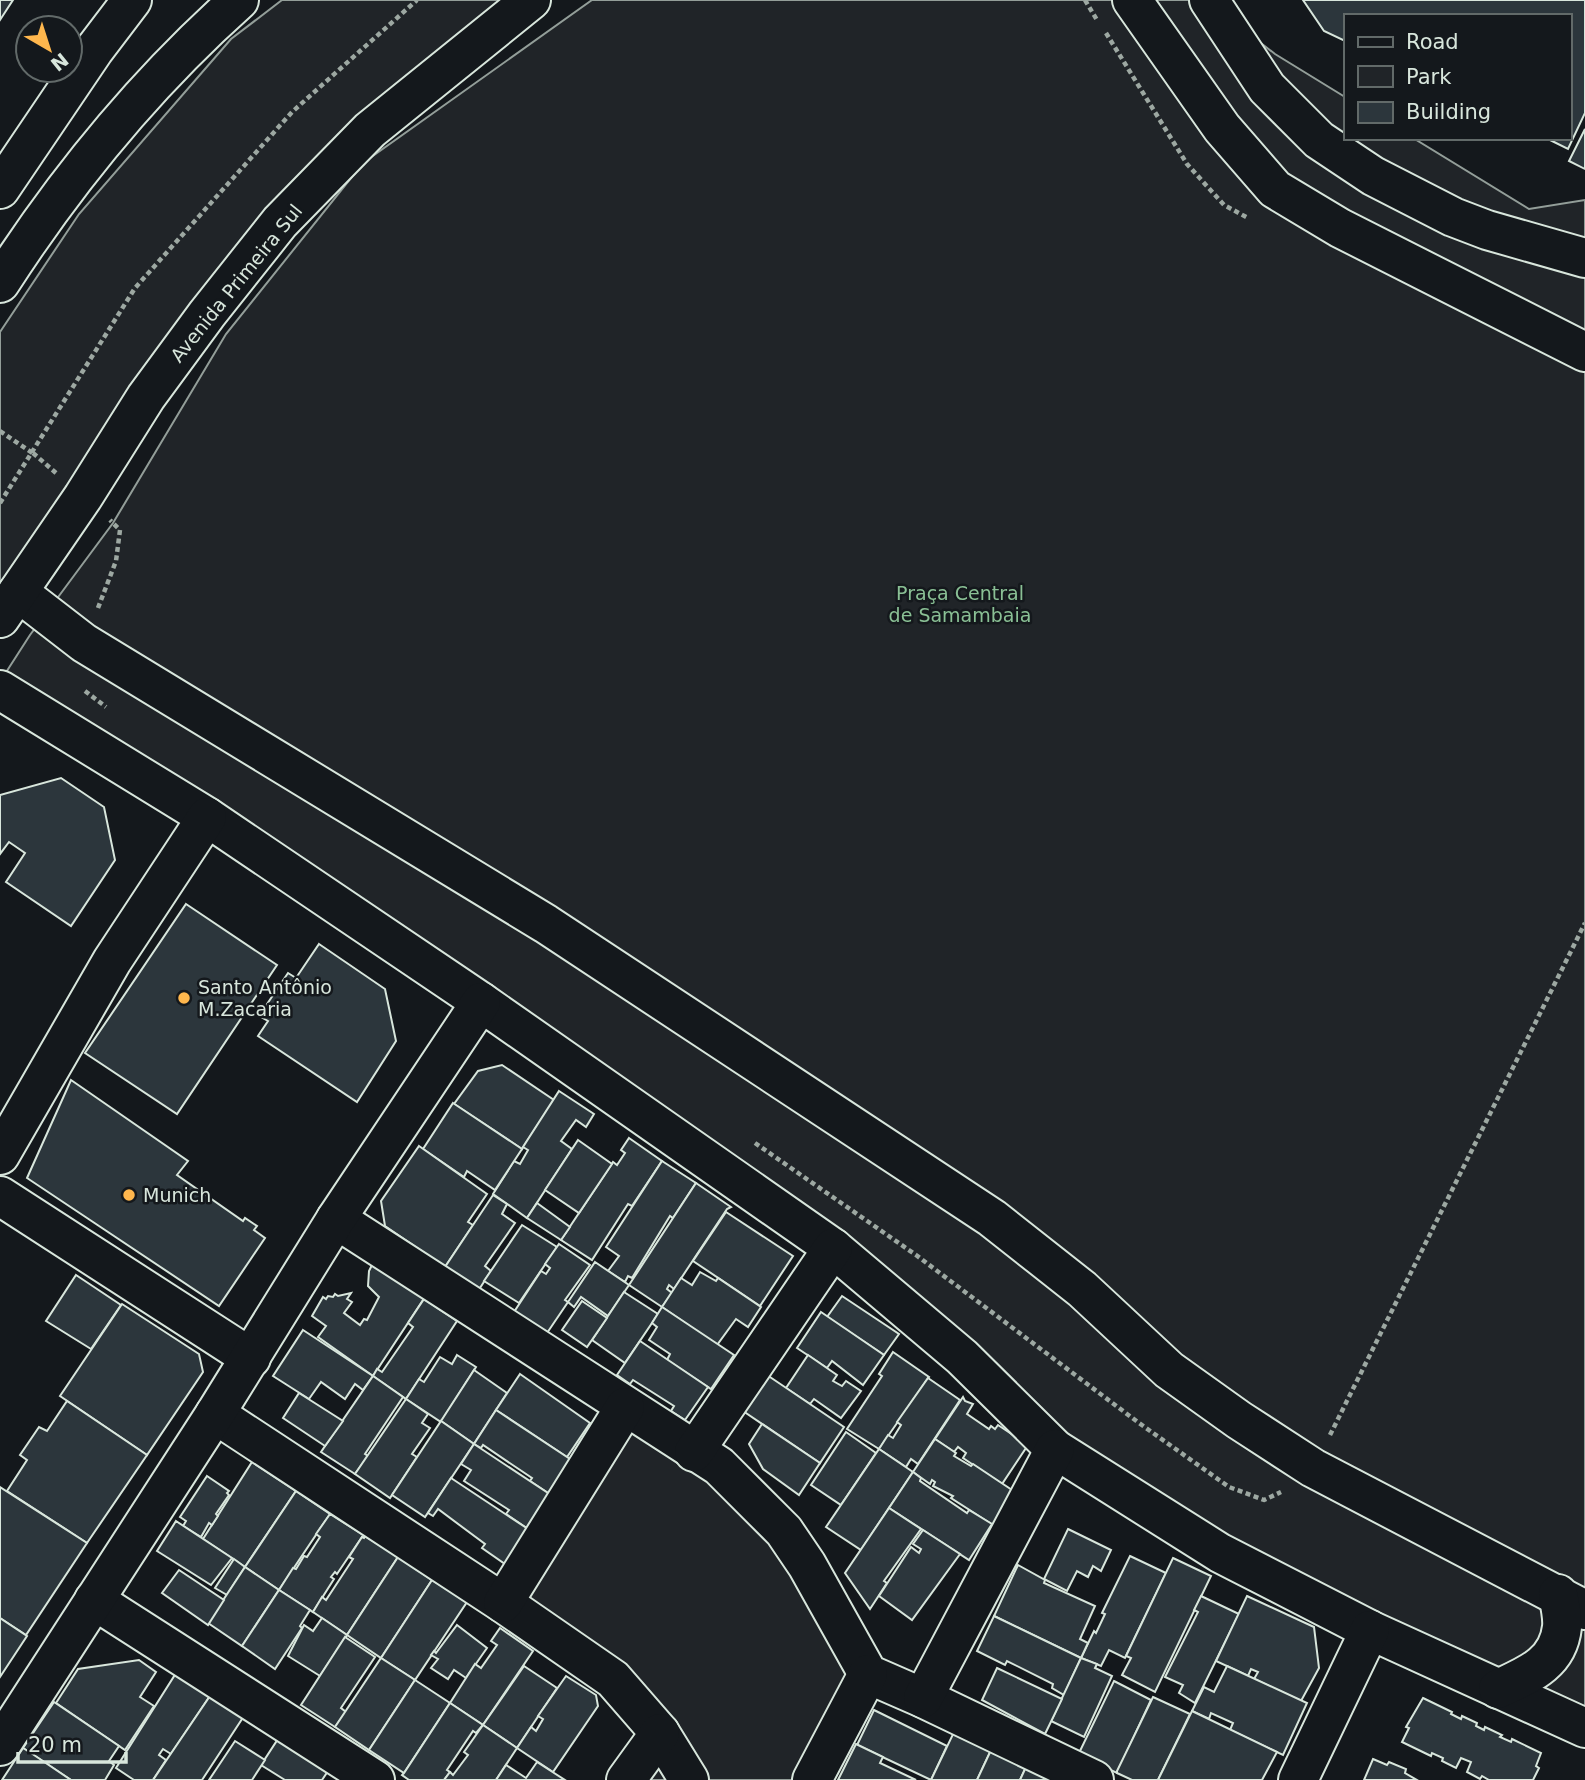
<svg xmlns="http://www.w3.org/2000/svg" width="1585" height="1780" font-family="'DejaVu Sans',sans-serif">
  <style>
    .green { fill: #202428; stroke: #939e99; stroke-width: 2 }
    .building { fill: #2c363c; stroke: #d8e6dc; stroke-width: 2 }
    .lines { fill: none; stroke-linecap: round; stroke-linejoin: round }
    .minor-casing { stroke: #d8e6dc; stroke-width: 42 }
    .major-casing { stroke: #d8e6dc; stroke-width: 42 }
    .path { stroke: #9da8a2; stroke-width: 4.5; stroke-dasharray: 5 3.5; stroke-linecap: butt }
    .minor { stroke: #14181c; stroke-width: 38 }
    .major { stroke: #14181c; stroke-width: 38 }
    .poi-dot { fill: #ffb74d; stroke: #14181c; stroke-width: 2.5 }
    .labels { text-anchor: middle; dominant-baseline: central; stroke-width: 5; stroke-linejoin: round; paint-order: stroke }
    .street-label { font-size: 19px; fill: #d8e6dc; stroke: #14181c }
    .park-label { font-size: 19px; fill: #8ac095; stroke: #14181c }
    .poi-label { font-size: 19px; fill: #d8e6dc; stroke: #14181c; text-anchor: start }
  </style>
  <rect width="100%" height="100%" fill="#14181c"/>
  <g class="green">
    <path d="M282,0h232l-177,145 -337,463v-276l79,-118 152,-175z"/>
    <path d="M592,0h614l69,54 70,43v41h68l116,71 56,-9v1528l-365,-175 -258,-196 -486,-353 -293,-178 -180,-149 27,-42 83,-112 113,-189 137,-171z"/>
    <path d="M625,1407l94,59 149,208 -56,106h-183l35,-47 -161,-130z"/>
  </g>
  <g class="building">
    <path d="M0,0h13l-13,20z"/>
    <path d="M1303,0h282v113l-17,36 -22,-11h23v-122h-224v25l-21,-10z"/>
    <path d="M1585,129v40l-16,-8z"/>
    <path d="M61,778l43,29 11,53 -44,66 -65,-44 19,-29 -16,-11 -9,12v-59z"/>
    <path d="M186,904l91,61 -100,149 -92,-61z"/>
    <path d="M319,944l66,45 11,52 -39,61 -99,-66 10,-15 -9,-5 29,-43 8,5z"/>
    <path d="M502,1065l52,35 -32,49 -68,-45 24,-33z"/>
    <path d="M71,1080l117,81 -11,14 66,46 2,-3 12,8 -3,4 11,8 -46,68 -192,-128z"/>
    <path d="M559,1091l35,23 -8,13 -10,-7 -15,21 11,8 -45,69 -34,-24 21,-33 6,3 8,-14 -5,-3z"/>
    <path d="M453,1103l69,46 -27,41 -28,-19 -3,6 -41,-28z"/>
    <path d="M629,1138l33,23 -30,45 -4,-2 -36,56 -31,-20 52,-78 4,3 8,-12 -4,-3z"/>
    <path d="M578,1140l34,24 -33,49 -34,-23z"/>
    <path d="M419,1146l68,48 -19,28 5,3 -28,42 -60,-41 -4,-25z"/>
    <path d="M662,1161l34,22 -23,35 -3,-2 -38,62 -4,-2 -3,6 -17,-11 11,-15 -13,-9z"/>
    <path d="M696,1183l35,24 -4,2 -53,80 -5,-4 -2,4 5,4 -10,14 -33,-22z"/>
    <path d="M493,1195l14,9 -5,10 13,9 -30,43 6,5 -13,20 -33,-24z"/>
    <path d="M537,1203l33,24 -9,13 -34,-22z"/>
    <path d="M726,1212l67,44 -33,50 -67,-45z"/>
    <path d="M522,1225l35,22 -38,56 -35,-22z"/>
    <path d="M559,1244l31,21 -25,35 3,2 -23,34 -33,-21 29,-44 5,3 4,-6 -5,-4z"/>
    <path d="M595,1262l34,23 -21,31 -27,-19 -7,10 -6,-5z"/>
    <path d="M373,1263l52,34 -52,79 -55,-39 8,-11 -14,-10 11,-19 3,2 2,-3 5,1 2,-3 3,2 13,-3 -4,6 5,3 -8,11 16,12 4,-6 3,1 12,-23 -11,-11 1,-15z"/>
    <path d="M700,1272l16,9 2,-3 43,29 -13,20 -12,-8 -19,26 -55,-38 19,-29 11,7z"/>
    <path d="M76,1275l45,30 -30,44 -45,-28z"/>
    <path d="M624,1292l34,22 -33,49 -33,-23z"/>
    <path d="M842,1296l57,38 -15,21 -57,-38z"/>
    <path d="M424,1299l33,22 -51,78 -33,-23 4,-7 5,3 31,-45 -5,-4z"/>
    <path d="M582,1301l25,17 -20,29 -25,-17z"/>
    <path d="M122,1304l77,50 4,18 -56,83 -87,-59z"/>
    <path d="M662,1307l72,48 -23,34 -44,-29 3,-6 -21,-14 8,-13 -5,-4z"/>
    <path d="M821,1312l63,43 -21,30 -31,-24 -5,7 -30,-20z"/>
    <path d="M303,1330l70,46 -10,14 -8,-6 -10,15 -24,-17 -12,17 -36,-23z"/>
    <path d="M640,1341l68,46 -23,33 -14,-9 3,-5 -41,-26 -3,4 -13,-9z"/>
    <path d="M893,1352l36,25 -50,72 -32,-20 35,-53 -3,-2z"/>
    <path d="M457,1355l19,12 -35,55 -35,-23 13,-20 5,3 16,-25 12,7z"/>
    <path d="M808,1355l29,20 -4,6 9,5 4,-5 15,10 -20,27 -27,-19 -4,5 -24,-16z"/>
    <path d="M474,1370l33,23 -33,51 -33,-23z"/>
    <path d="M520,1374l70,49 -23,34 -71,-47z"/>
    <path d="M767,1375l77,52 -24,36 -77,-52z"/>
    <path d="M373,1376l30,21 -38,57 3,2 -13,18 -34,-22z"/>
    <path d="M928,1378l32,22 -42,64 -7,-5 -5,8 -27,-18 9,-14 5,3 8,-13 -4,-3z"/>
    <path d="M299,1393l44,28 -18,25 -42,-28z"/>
    <path d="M963,1397l2,4 8,3 -6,10 22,15 2,-3 4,3 3,-4 30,20 -26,39 -39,-26 3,-5 -8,-6 -4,5 -19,-13z"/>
    <path d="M406,1399l22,15 -6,9 8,5 -18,26 5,3 -27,41 -35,-24z"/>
    <path d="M67,1401l80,54 -60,88 -80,-52 20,-31 -7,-5 19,-28 8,4z"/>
    <path d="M496,1410l74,49 -19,36 -21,-14 2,-3 -49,-33 -2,3 -7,-4z"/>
    <path d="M441,1421l33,23 -49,73 -33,-22z"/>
    <path d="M762,1424l58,39 -21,32 -36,-26 -14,-25z"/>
    <path d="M846,1432l30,21 -35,52 -30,-20z"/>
    <path d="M935,1439l21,14 -2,3 17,10 2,-2 42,28 -22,33 -42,-27 2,-2 -20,-10 2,-4 -3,-2 -2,4 -17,-12z"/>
    <path d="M474,1444l77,51 -23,34 -22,-15 3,-4 -45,-29 7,-11 -10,-6z"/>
    <path d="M879,1449l34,23 -52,78 -35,-23z"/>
    <path d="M252,1462l44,29 -51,76 -42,-28z"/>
    <path d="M913,1472l8,6 -1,3 47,32 2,-3 23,14 -23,36 -80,-52z"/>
    <path d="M207,1476l22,15 -2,2 2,2 -13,19 2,2 -6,9 -3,-2 -8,14 -18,-11 3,-5 -6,-4z"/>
    <path d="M451,1478l77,51 -23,35 -23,-16 3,-4 -47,-35 -5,7 -5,-3z"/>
    <path d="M0,1487l87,56 -61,92 -26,-17z"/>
    <path d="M296,1491l34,23 -51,76 -34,-23z"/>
    <path d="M889,1508l32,21 -37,52 3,2 -17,26 -25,-36z"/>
    <path d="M330,1514l35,22 -1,2 -2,-1 -25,37 -2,-2 -4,5 3,2 -21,33 -34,-22 14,-22 3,1 8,-13 3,1 13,-20 -4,-3z"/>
    <path d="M176,1521l56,37 -21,27 -54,-34z"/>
    <path d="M1068,1529l43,21 -10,21 -8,-5 -5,11 -11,-6 -10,20 -23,-12z"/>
    <path d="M923,1530l37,24 -48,66 -33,-24 32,-49 8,6 2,-4 -8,-5z"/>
    <path d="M365,1536l33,21 -51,78 -34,-23 9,-15 4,3 27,-41 -4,-2 13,-20 2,1z"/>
    <path d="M1130,1556l36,17 -41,85 -16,-8 -8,16 -20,-8 13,-27 2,2 9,-19 -3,-1z"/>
    <path d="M398,1557l34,23 -51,78 -34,-23z"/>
    <path d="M1173,1558l38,18 -56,116 -33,-17 9,-17 -5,-2z"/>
    <path d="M234,1559l11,8 -18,28 -12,-7z"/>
    <path d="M1018,1565l27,15 -1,3 51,23 -15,33 8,4 -7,15 -87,-42z"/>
    <path d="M245,1567l34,23 -37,56 -34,-23z"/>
    <path d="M179,1570l45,30 -16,25 -46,-32z"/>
    <path d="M432,1580l35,22 -52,78 -34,-22z"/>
    <path d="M279,1590l31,20 -10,16 2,2 -27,41 -33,-23z"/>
    <path d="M1201,1596l38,18 -44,89 -16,-10 4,-8 -18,-8 33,-65 -4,-2z"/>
    <path d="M1247,1596l67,31 5,41 -18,33 -47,-22 4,-7 -7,-3 -3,7 -32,-15z"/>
    <path d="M994,1616l87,42 -17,37 -12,-7 1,-4 -46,-23 -2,4 -28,-14z"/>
    <path d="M0,1618l27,18 -27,41z"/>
    <path d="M322,1618l25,17 -27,41 -32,-20 16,-31 9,6z"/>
    <path d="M457,1625l30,23 -21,30 -12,-8 -6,9 -17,-11 7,-9 -7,-4 3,-4 2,2z"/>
    <path d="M500,1628l33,23 -50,74 -33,-22 25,-39 6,4 16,-23 -6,-4z"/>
    <path d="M345,1637l30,20 -34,51 5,4 -11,15 -34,-22z"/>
    <path d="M381,1658l34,22 -46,70 -34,-23z"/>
    <path d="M1081,1658l16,6 -2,4 17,8 -28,61 -33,-16z"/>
    <path d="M139,1660l17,12 -16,25 14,9 -29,44 -69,-47 22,-34z"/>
    <path d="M524,1666l33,22 -40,60 -34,-23z"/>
    <path d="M1227,1666l80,37 -24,52 -53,-25 3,-7 -22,-10 -2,6 -17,-8 12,-24 10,5z"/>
    <path d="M997,1668l65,31 -17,35 -63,-34z"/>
    <path d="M178,1670l34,23 -41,61 -8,-5 -4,6 7,5 -13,20h-19l-18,-12z"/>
    <path d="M566,1676l30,19 2,11 -45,66 -36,-24 14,-21 5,4 7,-12 -5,-3z"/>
    <path d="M415,1680l35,23 -46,70 -35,-23z"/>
    <path d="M1114,1681l37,19 -34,73 -39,-18z"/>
    <path d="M212,1693l32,23 -42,64h-49z"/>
    <path d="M1153,1697l37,17 -32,66h-26l-15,-7v-2z"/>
    <path d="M1423,1698l29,14 -1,2 10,5 1,-3 15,7 -1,3 8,4 1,-3 17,8 -2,2 11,5 1,-3 29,14 -5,13 3,2 -6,12h-44l-7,-4 -2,3 -13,-7 4,-10 -10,-4 -5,10 -14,-7 1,-3 -11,-5 -1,3 -29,-14 7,-14 -3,-1z"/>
    <path d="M54,1702l65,44 -10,15 5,4 -9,15h-34l-48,-32z"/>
    <path d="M450,1703l33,22 -7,8 -3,-2 -26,39 3,2 -6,8h-35l-7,-5 2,-2z"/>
    <path d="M874,1710l73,36 -16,34 -74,-35z"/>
    <path d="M1192,1711l85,41 -15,28h-104z"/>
    <path d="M483,1725l34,23 -21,32h-52l6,-8 3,3 15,-20 -4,-3z"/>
    <path d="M955,1730l37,18 -15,32h-46z"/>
    <path d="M278,1739l50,32 -6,9h-37l-24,-15z"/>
    <path d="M235,1741l30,19 -13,20h-43z"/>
    <path d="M856,1744l27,13 -3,6 36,17h-78z"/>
    <path d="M23,1748l8,5 40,27h-69z"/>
    <path d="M992,1748l34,19 -6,13h-43z"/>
    <path d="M1373,1759l14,6 2,-3 17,7 -1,4 12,7h-53z"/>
    <path d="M537,1762l28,18h-69l10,-15 20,13z"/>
    <path d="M1026,1767l27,13h-33z"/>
  </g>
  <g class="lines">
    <defs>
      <g id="minor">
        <path d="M1132,0l90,128 53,61 65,39 245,124"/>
        <path d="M1209,0l58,88 52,52 54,36 80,41 34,13 98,28"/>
        <path d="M0,189l94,-139 38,-50"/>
        <path d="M18,592l66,51 462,281 446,294 90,71 87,81 70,50 74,48 272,142"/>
        <path d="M0,690l207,127 274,185 352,246 129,109 93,92 165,104 150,77 215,98"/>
        <path d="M0,1155l112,-194 95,-144"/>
        <path d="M0,1196l251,162"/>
        <path d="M336,1219l383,247 65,65 23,34 61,109 55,24 171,82"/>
        <path d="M215,1414l288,189 110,76 47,54 29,47"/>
        <path d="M694,1452l139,-204"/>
        <path d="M94,1600l281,180"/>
        <path d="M503,1603l122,-196"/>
        <path d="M1498,1689c30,-14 60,-25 64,-62 1,-10 -2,-23 -4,-33"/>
        <path d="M923,1698l132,-249"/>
        <path d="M0,1746l215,-332 121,-195 145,-217"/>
        <path d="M626,1780l34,-47"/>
        <path d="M812,1780l56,-106"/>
        <path d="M1298,1780l72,-150"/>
      </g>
      <g id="major">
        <path d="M0,283c67,-104 147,-201 239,-283"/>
        <path d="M0,618l83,-121 63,-100 61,-83 73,-92 90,-92 161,-130"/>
      </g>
    </defs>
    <use href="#minor" class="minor-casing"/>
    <use href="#major" class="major-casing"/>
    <g class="path">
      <path d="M1085,0l12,20"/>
      <path d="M1106,33l81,131 37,41 24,13"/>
      <path d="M0,431l34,23"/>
      <path d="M33,453l23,20"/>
      <path d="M0,503l135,-215 157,-176 125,-112"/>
      <path d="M98,608l18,-47 4,-31 -10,-10"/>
      <path d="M85,691l21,16"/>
      <path d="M755,1143l161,112 223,168 90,64 35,13 17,-8"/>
      <path d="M1330,1435l255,-512"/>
    </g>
    <use href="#minor" class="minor"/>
    <use href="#major" class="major"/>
  </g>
  <g class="poi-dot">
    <circle cx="184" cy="998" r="7"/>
    <circle cx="129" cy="1195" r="7"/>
  </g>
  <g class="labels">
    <g class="street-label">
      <text transform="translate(236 283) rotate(-51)">Avenida Primeira Sul</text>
    </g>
    <g class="park-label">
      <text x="960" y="593">Praça Central<tspan x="960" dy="22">de Samambaia</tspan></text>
    </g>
    <g class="poi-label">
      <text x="198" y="987">Santo Antônio<tspan x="198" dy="22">M.Zacaria</tspan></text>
      <text x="143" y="1195">Munich</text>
    </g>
  </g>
  <rect x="1344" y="14" width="228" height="126" fill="#14181c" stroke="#626a69" stroke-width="2"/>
  <rect x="1358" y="37" width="35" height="10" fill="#14181c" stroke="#626a69" stroke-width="2"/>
  <text x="1406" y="49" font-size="21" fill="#d8e6dc">Road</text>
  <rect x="1358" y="66" width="35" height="21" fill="#202428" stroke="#626a69" stroke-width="2"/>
  <text x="1406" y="84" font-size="21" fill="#d8e6dc">Park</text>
  <rect x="1358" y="102" width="35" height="21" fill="#2c363c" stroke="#626a69" stroke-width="2"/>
  <text x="1406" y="119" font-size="21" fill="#d8e6dc">Building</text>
  <g transform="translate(49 49) rotate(141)"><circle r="33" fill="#14181c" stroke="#626a69" stroke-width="2"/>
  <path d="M0-5L12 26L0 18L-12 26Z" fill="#ffb74d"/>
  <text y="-10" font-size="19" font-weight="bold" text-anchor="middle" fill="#d8e6dc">N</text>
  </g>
  <path d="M18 1752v10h108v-10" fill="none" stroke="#d8e6dc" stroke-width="3.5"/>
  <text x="28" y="1752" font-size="21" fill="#d8e6dc" stroke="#14181c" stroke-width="5" paint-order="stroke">20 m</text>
</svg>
